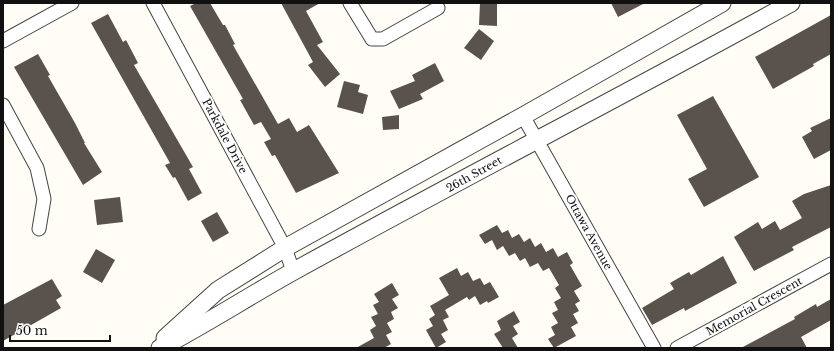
<svg xmlns="http://www.w3.org/2000/svg" width="834" height="351" font-family="'Libre Baskerville',serif">
  <style>
    .building { fill: #5a524d }
    .lines { fill: none; stroke-linecap: round; stroke-linejoin: round }
    .minor-casing { stroke: #444; stroke-width: 15 }
    .tertiary-casing { stroke: #444; stroke-width: 19 }
    .minor { stroke: #fff; stroke-width: 13 }
    .tertiary { stroke: #fff; stroke-width: 17 }
    .labels { text-anchor: middle; dominant-baseline: central; stroke-width: 4; stroke-linejoin: round; paint-order: stroke }
    .street-label { font-size: 11px; fill: #111; stroke: #fff }
  </style>
  <rect width="100%" height="100%" fill="#fffdf5"/>
  <g class="building">
    <path d="M196,3h14l13,22h2l10,19 -2,1 45,79 11,-6 8,14 12,-7 30,48 -43,20 -21,-38 -3,1 -8,-14 7,-3 -10,-17 -7,3 -14,-25 3,-1 -53,-93z"/>
    <path d="M281,3h39l-14,8 17,31 -6,3 23,29 -15,13 -17,-22 5,-3z"/>
    <path d="M480,3h17v23l-18,-1z"/>
    <path d="M611,3h34l-27,14z"/>
    <path d="M108,14l15,28 3,-2 12,23 -4,2 59,102 -4,2 13,24 -14,8 -13,-24 -2,1 -8,-13 5,-2 -79,-140z"/>
    <path d="M831,15v39l-18,10 1,2 -41,23 -18,-32z"/>
    <path d="M479,29l15,12 -13,19 -17,-12z"/>
    <path d="M38,54l12,21 -2,1 27,47 10,20h-1l18,29 -19,13 -69,-118z"/>
    <path d="M435,63l9,18 -24,13 3,5 -24,10 -9,-18 25,-10 -3,-6z"/>
    <path d="M344,81l16,4 -2,7 10,3 -5,19 -26,-7z"/>
    <path d="M713,96l46,81 -55,30 -16,-28 19,-10 -30,-54z"/>
    <path d="M399,115v14l-16,1 -1,-13z"/>
    <path d="M831,118v32l-17,9 -12,-22 10,-6 -2,-3z"/>
    <path d="M831,185v42l-39,20 2,3 -40,21 -20,-34 24,-15 4,7 13,-8 5,9 22,-12 -10,-17 12,-7z"/>
    <path d="M120,197l3,25 -26,3 -3,-25z"/>
    <path d="M217,212l12,21 -16,9 -12,-21z"/>
    <path d="M497,225l5,8 6,-3 4,8 7,-4 5,8 6,-4 5,9 6,-4 5,9 7,-4 5,9 9,-5 6,11 -3,2 12,21 -8,5 6,10 -5,3 4,7 -6,3 5,9 -7,4 5,9 -22,12 -6,-9 7,-4 -4,-8 7,-4 -6,-10 6,-3 -4,-8 7,-4 -6,-10 4,-3 -10,-17 -6,3 -5,-8 -8,4 -5,-9 -5,3 -5,-8 -6,3 -6,-10 -6,4 -5,-10 -7,4 -6,-9z"/>
    <path d="M96,249l19,11 -13,23 -19,-11z"/>
    <path d="M723,256l14,27 -52,28 -1,-3 -32,17 -10,-17 32,-19 -4,-6 19,-11 2,3z"/>
    <path d="M457,268l4,8 7,-4 5,9 7,-3 4,7 6,-3 9,15 -11,6 -1,-2 -7,4 -5,-9 -6,4 -2,-3 -22,13 4,7 -6,3 5,10 -7,4 5,8 -10,6 -10,-18 7,-4 -4,-7 6,-4 -5,-9 19,-11 -10,-17z"/>
    <path d="M52,279l10,17 -6,4 5,8 -58,33v-36z"/>
    <path d="M392,283l7,12 -7,4 6,9 -7,4 3,7 -7,4 5,9 -6,3 5,9 -7,4h-28l18,-10 -4,-8 6,-4 -5,-9 7,-3 -5,-9 6,-3 -5,-8z"/>
    <path d="M831,299v21l-30,17 6,11h-66l54,-29 -1,-2 22,-13 1,3z"/>
    <path d="M514,311l6,11 -7,4 5,8 -6,4 6,10h-15l-9,-14 7,-4 -4,-9z"/>
  </g>
  <g class="lines">
    <defs>
      <g id="minor">
        <path d="M153,3l132,245 8,23"/>
        <path d="M350,3l22,36h11l55,-31"/>
        <path d="M3,41l69,-38"/>
        <path d="M3,105l34,63 7,31 -5,30"/>
        <path d="M523,116l131,232"/>
        <path d="M677,348l154,-84"/>
      </g>
      <g id="tertiary">
        <path d="M165,338l53,-48 67,-42 238,-132 199,-113"/>
        <path d="M160,348c46,-24 89,-52 134,-77 165,-91 332,-177 497,-268"/>
      </g>
    </defs>
    <use href="#minor" class="minor-casing"/>
    <use href="#tertiary" class="tertiary-casing"/>
    <use href="#minor" class="minor"/>
    <use href="#tertiary" class="tertiary"/>
  </g>
  <g class="labels">
    <g class="street-label">
      <text transform="translate(225 136) rotate(62)">Parkdale Drive</text>
      <text transform="translate(474 174) rotate(-29)">26th Street</text>
      <text transform="translate(589 232) rotate(61)">Ottawa Avenue</text>
      <text transform="translate(754 306) rotate(-29)">Memorial Crescent</text>
    </g>
  </g>
  <rect width="834" height="351" fill="none" stroke="#111111" stroke-width="8"/>
  <path d="M10 335v6h100v-6" fill="none" stroke="#111111" stroke-width="2"/>
  <text x="16" y="335" font-size="12" fill="#111111" stroke="#ffffff" stroke-width="3" paint-order="stroke">50 m</text>
</svg>
